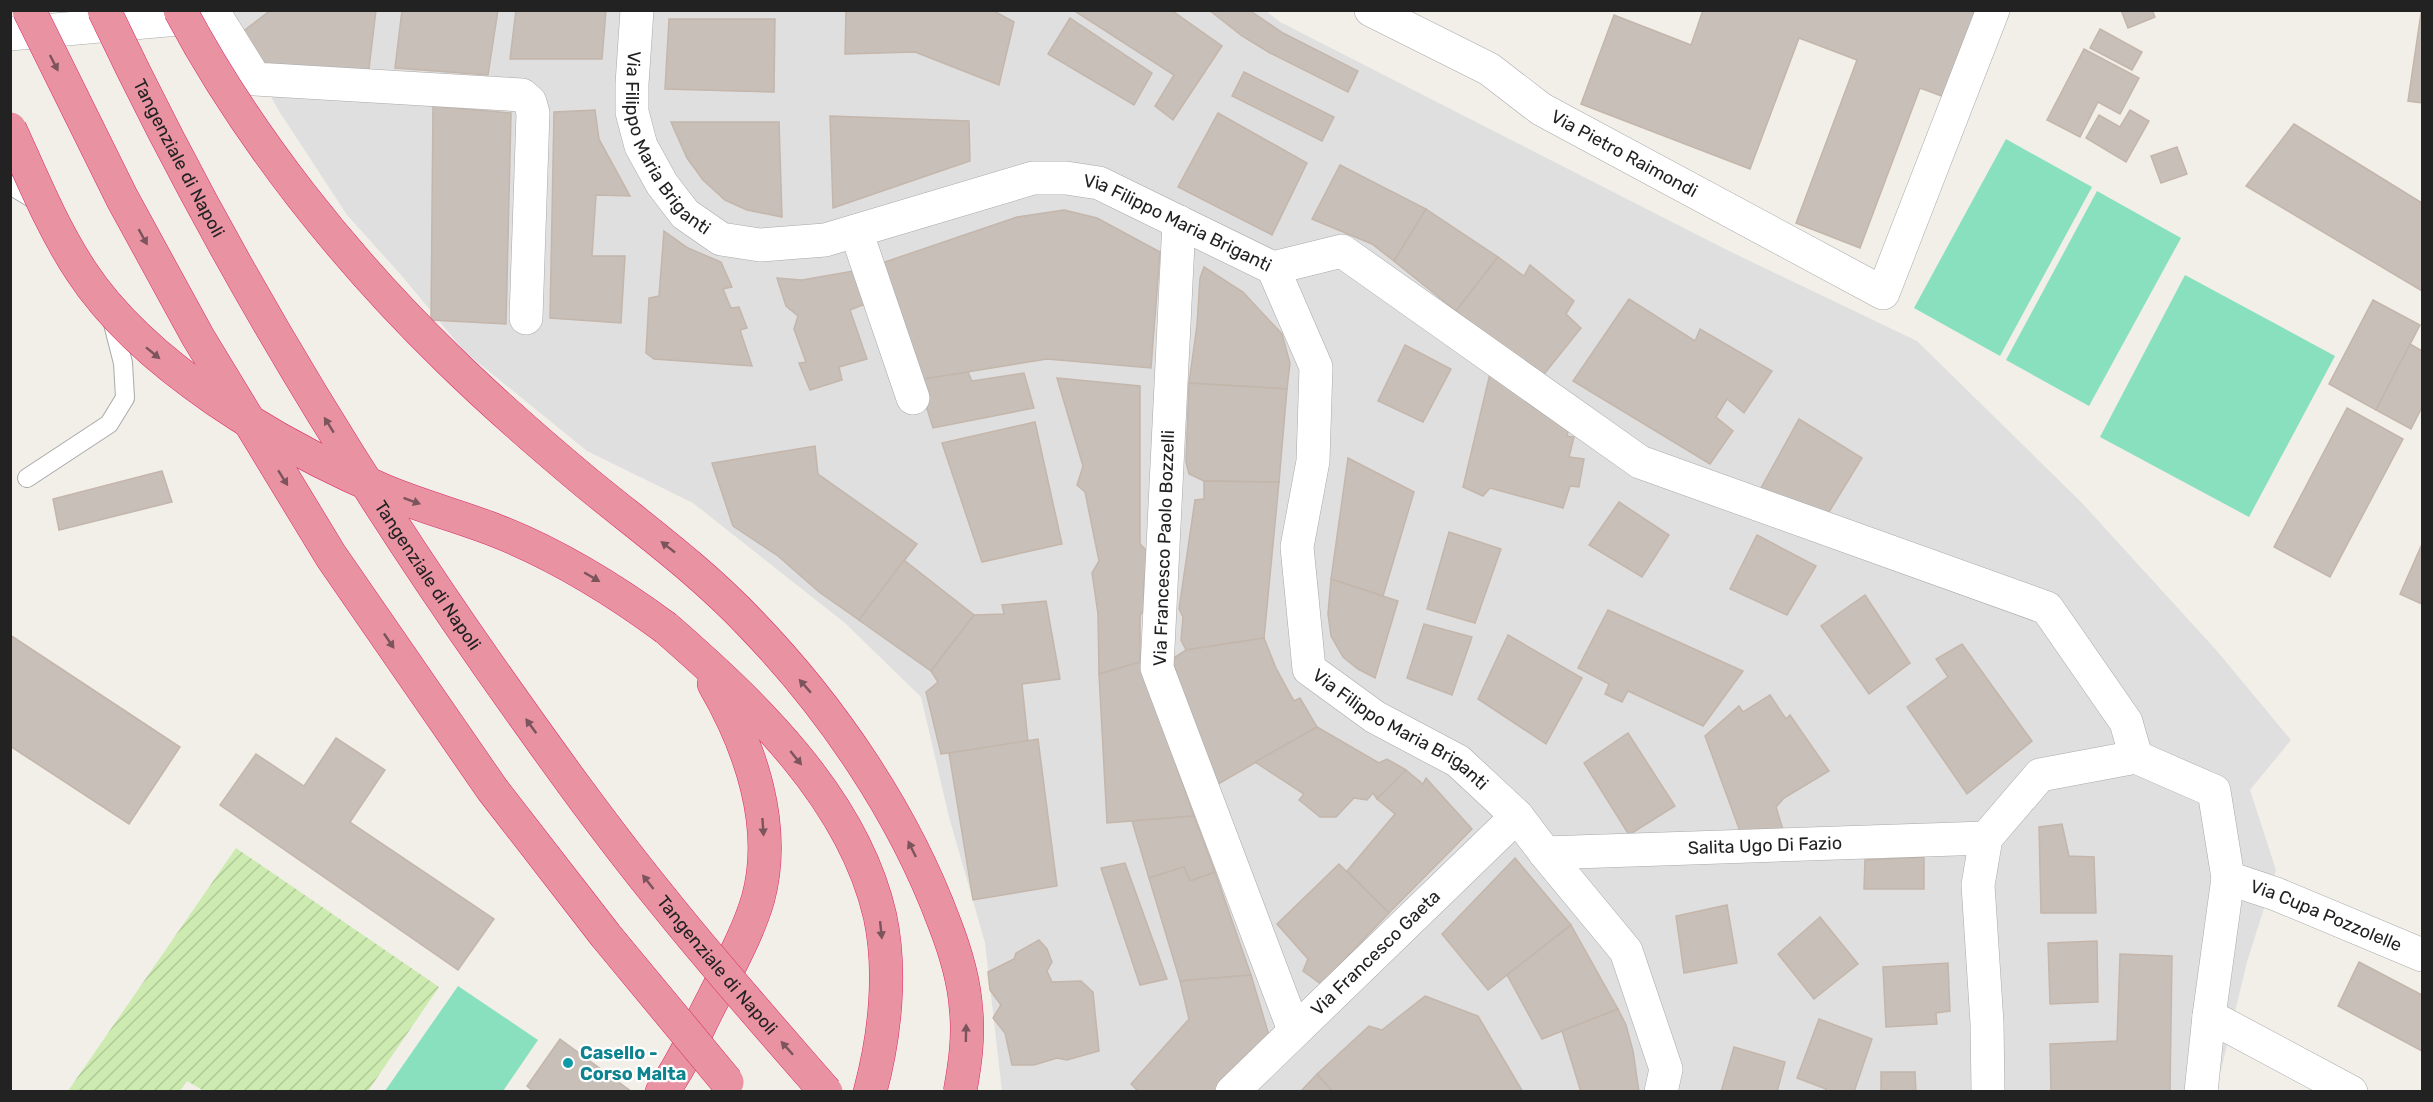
<svg xmlns="http://www.w3.org/2000/svg" width="2433" height="1102" font-family="Rubik,sans-serif">
  <style>
    .residential { fill: #e0dfdf }
    .garden { fill: url(#garden-furrows) }
    .pitch { fill: #88e0be }
    .building { fill: #c7bfb8; stroke: #c4b6ab; stroke-width: 1.5 }
    .lines { fill: none; stroke-linecap: round; stroke-linejoin: round }
    .lane-casing { stroke: #a9a9a9; stroke-width: 20 }
    .street-casing { stroke: #a9a9a9; stroke-width: 34 }
    .highway-casing { stroke: #dc2a67; stroke-width: 34 }
    .lane { stroke: #fff; stroke-width: 18 }
    .street { stroke: #fff; stroke-width: 33 }
    .highway { stroke: #e892a2; stroke-width: 33 }
    .highway-bridge-casing { stroke: #dc2a67; stroke-width: 34; stroke-linecap: butt }
    .highway-bridge { stroke: #e892a2; stroke-width: 33 }
    .oneway { fill: #7b545c }
    .culture-dot { fill: #0f9aa8; stroke: #fff; stroke-width: 2 }
    .labels { text-anchor: middle; dominant-baseline: central; stroke-width: 4.5; stroke-linejoin: round; paint-order: stroke }
    .street-label { font-size: 18px; fill: #222; stroke: #fff }
    .culture-label { font-size: 18px; font-weight: bold; fill: #0d838f; stroke: #fff; text-anchor: start }
  </style>
  <defs>
    <pattern id="garden-furrows" width="10" height="10" patternUnits="userSpaceOnUse" patternTransform="scale(1.5)"><rect width="10" height="10" fill="#cdebb0"/><path d="M-1 1l2-2M0 10L10 0M9 11l2-2" fill="none" stroke="#b0c997"/></pattern>
  </defs>
  <rect width="100%" height="100%" fill="#f2efe9"/>
  <path class="residential" d="M222,11h1044l14,11 447,228 190,91 165,162 135,148 74,89 -41,50 26,80 -29,92 -31,129h-1214l-17,-148 -36,-126 -28,-120 -76,-74 -152,-120 -106,-52 -123,-100 -62,-75 -55,-61 -68,-104z"/>
  <path class="garden" d="M236,848l203,139 -71,104h-164l-17,-10 -7,10h-112z"/>
  <g class="pitch">
    <path d="M2006,139l86,48 -92,169 -86,-48z"/>
    <path d="M2097,191l84,47 -92,168 -83,-46z"/>
    <path d="M2185,275l150,81 -86,161 -149,-80z"/>
    <path d="M458,986l80,54 -35,51h-118z"/>
  </g>
  <g class="building">
    <path d="M271,10h105l-8,67 -112,-7 -19,-34z"/>
    <path d="M402,10h96l-10,65 -93,-7z"/>
    <path d="M516,10h90l-4,49h-92z"/>
    <path d="M846,10h146l22,12 -15,63 -84,-33 -70,2z"/>
    <path d="M1073,10h98l51,36 -49,74 -18,-14 19,-31z"/>
    <path d="M1209,10h40l34,23 75,38 -10,21 -78,-39 -28,-17z"/>
    <path d="M1703,10h277l-33,88 -27,-10 -60,160 -64,-25 61,-163 -58,-22 -49,131 -169,-65 33,-89 77,30z"/>
    <path d="M2121,10h31l3,7 -27,11z"/>
    <path d="M2421,13h1v90l-14,-2z"/>
    <path d="M1070,18l82,55 -18,32 -86,-51z"/>
    <path d="M669,19h106l-1,73 -109,-3z"/>
    <path d="M2100,29l42,23 -10,18 -42,-22z"/>
    <path d="M2084,49l55,29 -19,36 -22,-12 -18,35 -33,-17z"/>
    <path d="M1244,72l90,45 -12,24 -90,-45z"/>
    <path d="M433,106l78,7 -5,211 -75,-4z"/>
    <path d="M595,110l4,29 31,57 -34,-1 -4,61h33l-4,67 -71,-5 4,-206z"/>
    <path d="M2130,110l19,11 -23,41 -40,-24 13,-23 21,12z"/>
    <path d="M1218,113l89,50 -35,72 -94,-48z"/>
    <path d="M830,116l139,5 1,40 -137,47z"/>
    <path d="M671,122h108l3,95 -35,-7 -22,-10 -22,-20 -16,-22z"/>
    <path d="M2294,124l128,79v88l-176,-105z"/>
    <path d="M2177,147l10,27 -26,9 -10,-27z"/>
    <path d="M1340,165l86,44 -32,52 -22,-17 -60,-25z"/>
    <path d="M1426,209l72,48 -42,54 -62,-50z"/>
    <path d="M1064,210l33,8 63,34 -9,116 -104,-9 -129,21 -42,-115 141,-48z"/>
    <path d="M664,231l24,17 33,14 11,25 -9,2 8,19 8,-1 8,21 -7,2 12,36 -98,-7 -8,-6 3,-55 10,-2z"/>
    <path d="M1498,257l26,19 6,-11 44,36 -8,13 15,14 -40,50 -85,-67z"/>
    <path d="M1204,267l39,25 39,42 8,29 -3,26 -98,-6 8,-58 3,-47z"/>
    <path d="M853,271l12,33 -15,6 17,49 -28,8 3,13 -32,10 -11,-27 7,-1 -12,-33 4,-13 -12,-10 -9,-28 25,2z"/>
    <path d="M1629,299l66,42 5,-12 72,42 -28,42 -17,-14 -11,18 17,14 -23,33 -137,-83z"/>
    <path d="M2373,300l47,25 -44,85 -47,-26z"/>
    <path d="M2410,344l12,7v56l-11,22 -35,-19z"/>
    <path d="M1405,345l46,24 -28,53 -45,-21z"/>
    <path d="M1492,365l40,28 1,14 18,4 18,16 -2,9 7,1 -5,20 15,2 -5,28 -9,-1 -7,22 -73,-20 -7,8 -20,-9z"/>
    <path d="M968,372l4,9 52,-8 10,35 -101,20 -15,-48z"/>
    <path d="M1057,378l83,8v158l6,6 3,28 -6,2 2,27 -5,9v46l-41,12 -1,-60 -6,-41 7,-12 -14,-69 -8,-7 6,-19z"/>
    <path d="M1189,383l98,6 -8,93 -75,-1 -15,-7 -3,-12z"/>
    <path d="M2347,408l56,31 -73,138 -56,-30z"/>
    <path d="M1799,419l63,39 -36,59 -65,-29z"/>
    <path d="M1035,422l27,122 -80,18 -40,-119z"/>
    <path d="M815,446l3,28 99,70 -58,76 -40,-28 -41,-36 -45,-30 -21,-63z"/>
    <path d="M1348,458l66,34 -31,104 -52,-17z"/>
    <path d="M162,471l10,31 -113,28 -6,-31z"/>
    <path d="M1204,481l75,1 -15,156 -78,12 -5,-10 2,-23 -4,-8 16,-109 9,-1z"/>
    <path d="M1619,502l50,33 -27,42 -53,-32z"/>
    <path d="M1449,532l52,17 -26,74 -48,-14z"/>
    <path d="M1757,535l59,31 -29,49 -57,-26z"/>
    <path d="M2422,544v60l-22,-10z"/>
    <path d="M904,560l70,55 -43,56 -72,-51z"/>
    <path d="M1331,579l67,22 -23,77 -17,-9 -15,-12 -12,-21 -3,-22z"/>
    <path d="M1865,595l45,68 -41,31 -48,-68z"/>
    <path d="M1046,601l14,78 -38,5 6,58 -87,12 -15,-62 12,-10 -7,-11 43,-56 30,-1 -2,-9z"/>
    <path d="M1608,610l135,61 -40,55 -75,-35 -6,11 -17,-8 4,-10 -31,-16z"/>
    <path d="M1424,624l48,13 -20,58 -45,-17z"/>
    <path d="M10,635l170,112 -51,77 -119,-78z"/>
    <path d="M1508,635l74,43 -36,66 -68,-45z"/>
    <path d="M1264,638l12,30 18,33 6,-3 17,29 -102,59 -43,-127 14,-9z"/>
    <path d="M1962,644l70,97 -65,53 -60,-87 41,-30 -12,-18z"/>
    <path d="M1140,662l54,154 -87,7 -8,-149z"/>
    <path d="M1770,695l16,24 4,-4 39,56 -45,27 -8,9 9,29 -44,-2 -36,-98 34,-30 4,6z"/>
    <path d="M1317,727l62,36 8,-4 19,11 -29,29 -4,-6 -6,7 -13,-2 -18,19h-16l-21,-17 5,-6 -49,-32z"/>
    <path d="M1628,733l47,73 -46,29 -45,-72z"/>
    <path d="M336,738l49,32 -35,52 144,97 -36,51 -238,-165 36,-51 48,32z"/>
    <path d="M1038,739l19,147 -84,14 -24,-147z"/>
    <path d="M1406,770l17,14 3,-6 46,51 -83,84 -42,-42 48,-57 -18,-15z"/>
    <path d="M1194,816l21,56 -25,9 -6,-14 -35,11 -17,-57z"/>
    <path d="M2062,824l7,32 25,1 2,56h-55l-2,-86z"/>
    <path d="M1924,857v32h-60l1,-29z"/>
    <path d="M1515,858l56,67 -83,65 -46,-56z"/>
    <path d="M1125,863l42,116 -27,6 -39,-117z"/>
    <path d="M1339,864l50,49 -68,71 -18,-13 5,-12 -31,-35z"/>
    <path d="M1184,867l6,14 25,-9 36,103 -71,6 -31,-103z"/>
    <path d="M1727,905l10,58 -53,10 -8,-57z"/>
    <path d="M1820,917l38,47 -44,35 -36,-45z"/>
    <path d="M1571,925l47,84 -76,30 -35,-64z"/>
    <path d="M1039,940l8,9 5,13 -5,9 5,11 29,-1 12,11 6,59 -32,9 -10,-2 -23,7h-22l-7,-32 -12,-15 8,-13 -11,-15 -2,-18 26,-13 2,-6z"/>
    <path d="M2097,941l1,61 -48,2 -2,-61z"/>
    <path d="M2120,954l52,2 -2,136h-119l-1,-48 67,-3z"/>
    <path d="M2359,962l63,33v56l-84,-45z"/>
    <path d="M1948,963l2,48 -14,2 1,11 -51,3 -3,-60z"/>
    <path d="M1251,975l20,67 -49,50h-83l-8,-8 58,-65 -9,-38z"/>
    <path d="M1425,996l53,20 45,76h-190l-16,-18 52,-48 13,4z"/>
    <path d="M1618,1009l8,16 7,26 6,41h-58l-19,-61z"/>
    <path d="M1819,1019l53,20 -18,53h-29l1,-3 -29,-11z"/>
    <path d="M560,1039l72,53h-98l-7,-6z"/>
    <path d="M1734,1047l51,15 -8,30h-56z"/>
    <path d="M1881,1072h34l1,20h-35z"/>
    <path d="M1317,1074l16,18h-33z"/>
  </g>
  <g class="lines">
    <defs>
      <g id="lane">
        <path d="M10,185l30,18"/>
        <path d="M27,478l82,-54 16,-26 -2,-35 -12,-47"/>
      </g>
      <g id="street">
        <path id="s1" d="M637,10l-5,74v28l9,34 21,38 23,30 36,25 39,6 65,-5 208,-62h33l33,5 174,85 43,99 -3,94 -16,86 12,122 66,48 83,44 59,55 28,37 81,98 40,118 -5,23"/>
        <path id="s2" d="M1371,10l118,59 52,40 342,184 110,-283"/>
        <path d="M214,13l41,66 267,16 8,7 3,11 -7,205"/>
        <path d="M10,34l168,-15 32,-6"/>
        <path d="M1179,222l-22,446 137,362"/>
        <path d="M856,231l57,167"/>
        <path d="M1273,268l69,-17 298,211 407,146 79,114 10,35"/>
        <path id="s3" d="M1545,853l441,-15"/>
        <path id="s4" d="M2228,878l48,16 146,61"/>
        <path d="M2209,1016l142,76"/>
        <path id="s5" d="M1232,1092l285,-276"/>
        <path d="M1988,1092l-1,-69 -9,-138 8,-47 54,-63 96,-18 78,34 14,87 -19,138 -8,76"/>
      </g>
      <g id="highway">
        <path d="M666,628c87,76 187,170 214,288 12,56 5,120 -10,176"/>
        <path d="M662,1092c21,-28 35,-63 51,-93 16,-32 35,-66 45,-100 20,-73 -8,-153 -44,-215"/>
      </g>
    </defs>
    <use href="#lane" class="lane-casing"/>
    <use href="#street" class="street-casing"/>
    <use href="#highway" class="highway-casing"/>
    <use href="#lane" class="lane"/>
    <use href="#street" class="street"/>
    <use href="#highway" class="highway"/>
    <defs>
      <g id="highway-bridge">
        <path d="M29,10l93,188 76,139 133,219 161,233 114,147 121,146"/>
        <path id="s6" d="M104,10c109,230 239,448 384,655 57,81 114,161 176,237 52,65 107,127 162,190"/>
        <path d="M180,10c68,128 165,249 269,350 44,43 91,84 139,124 55,45 113,87 162,139 82,85 153,189 194,299 11,28 20,57 22,87 3,28 -1,55 -6,83"/>
        <path d="M10,129c22,48 42,98 71,142 63,96 196,174 301,219 37,16 77,26 115,41 61,24 116,58 169,97"/>
      </g>
    </defs>
    <use href="#highway-bridge" class="highway-bridge-casing"/>
    <use href="#highway-bridge" class="highway-bridge"/>
  </g>
  <defs><path id="oneway-solid" d="M-6-.8H1V-3.2L6.5 0L1 3.2V.8H-6Z" transform="scale(1.5)"/></defs>
  <g class="oneway">
    <use href="#oneway-solid" transform="translate(54 63) rotate(63)"/>
    <use href="#oneway-solid" transform="translate(143 237) rotate(61)"/>
    <use href="#oneway-solid" transform="translate(153 353) rotate(39)"/>
    <use href="#oneway-solid" transform="translate(329 425) rotate(-122)"/>
    <use href="#oneway-solid" transform="translate(283 478) rotate(58)"/>
    <use href="#oneway-solid" transform="translate(412 501) rotate(20)"/>
    <use href="#oneway-solid" transform="translate(668 547) rotate(-142)"/>
    <use href="#oneway-solid" transform="translate(592 577) rotate(30)"/>
    <use href="#oneway-solid" transform="translate(389 641) rotate(56)"/>
    <use href="#oneway-solid" transform="translate(805 686) rotate(-131)"/>
    <use href="#oneway-solid" transform="translate(531 726) rotate(-126)"/>
    <use href="#oneway-solid" transform="translate(796 758) rotate(51)"/>
    <use href="#oneway-solid" transform="translate(763 827) rotate(86)"/>
    <use href="#oneway-solid" transform="translate(912 849) rotate(-116)"/>
    <use href="#oneway-solid" transform="translate(648 882) rotate(-128)"/>
    <use href="#oneway-solid" transform="translate(881 930) rotate(84)"/>
    <use href="#oneway-solid" transform="translate(966 1033) rotate(-89)"/>
    <use href="#oneway-solid" transform="translate(787 1048) rotate(-132)"/>
  </g>
  <circle class="culture-dot" cx="568" cy="1063" r="6"/>
  <g class="labels">
    <g class="street-label">
      <text stroke="none"><textPath href="#s1" startOffset="144">Via Filippo Maria Briganti</textPath></text>
      <text stroke="none"><textPath href="#s2" startOffset="292">Via Pietro Raimondi</textPath></text>
      <text stroke="none"><textPath href="#s6" startOffset="166">Tangenziale di Napoli</textPath></text>
      <text stroke="none"><textPath href="#s1" startOffset="738">Via Filippo Maria Briganti</textPath></text>
      <text transform="translate(1164 548) rotate(-88)">Via Francesco Paolo Bozzelli</text>
      <text stroke="none"><textPath href="#s6" startOffset="652">Tangenziale di Napoli</textPath></text>
      <text stroke="none"><textPath href="#s1" startOffset="1366">Via Filippo Maria Briganti</textPath></text>
      <text stroke="none"><textPath href="#s3" startOffset="220">Salita Ugo Di Fazio</textPath></text>
      <text stroke="none"><textPath href="#s4" startOffset="105">Via Cupa Pozzolelle</textPath></text>
      <text stroke="none"><textPath href="#s5" startOffset="200">Via Francesco Gaeta</textPath></text>
      <text stroke="none"><textPath href="#s6" startOffset="1138">Tangenziale di Napoli</textPath></text>
    </g>
    <g class="culture-label">
      <text x="580" y="1053">Casello -<tspan x="580" dy="21">Corso Malta</tspan></text>
    </g>
  </g>
  <rect width="2433" height="1102" fill="none" stroke="#222222" stroke-width="24"/>
</svg>
